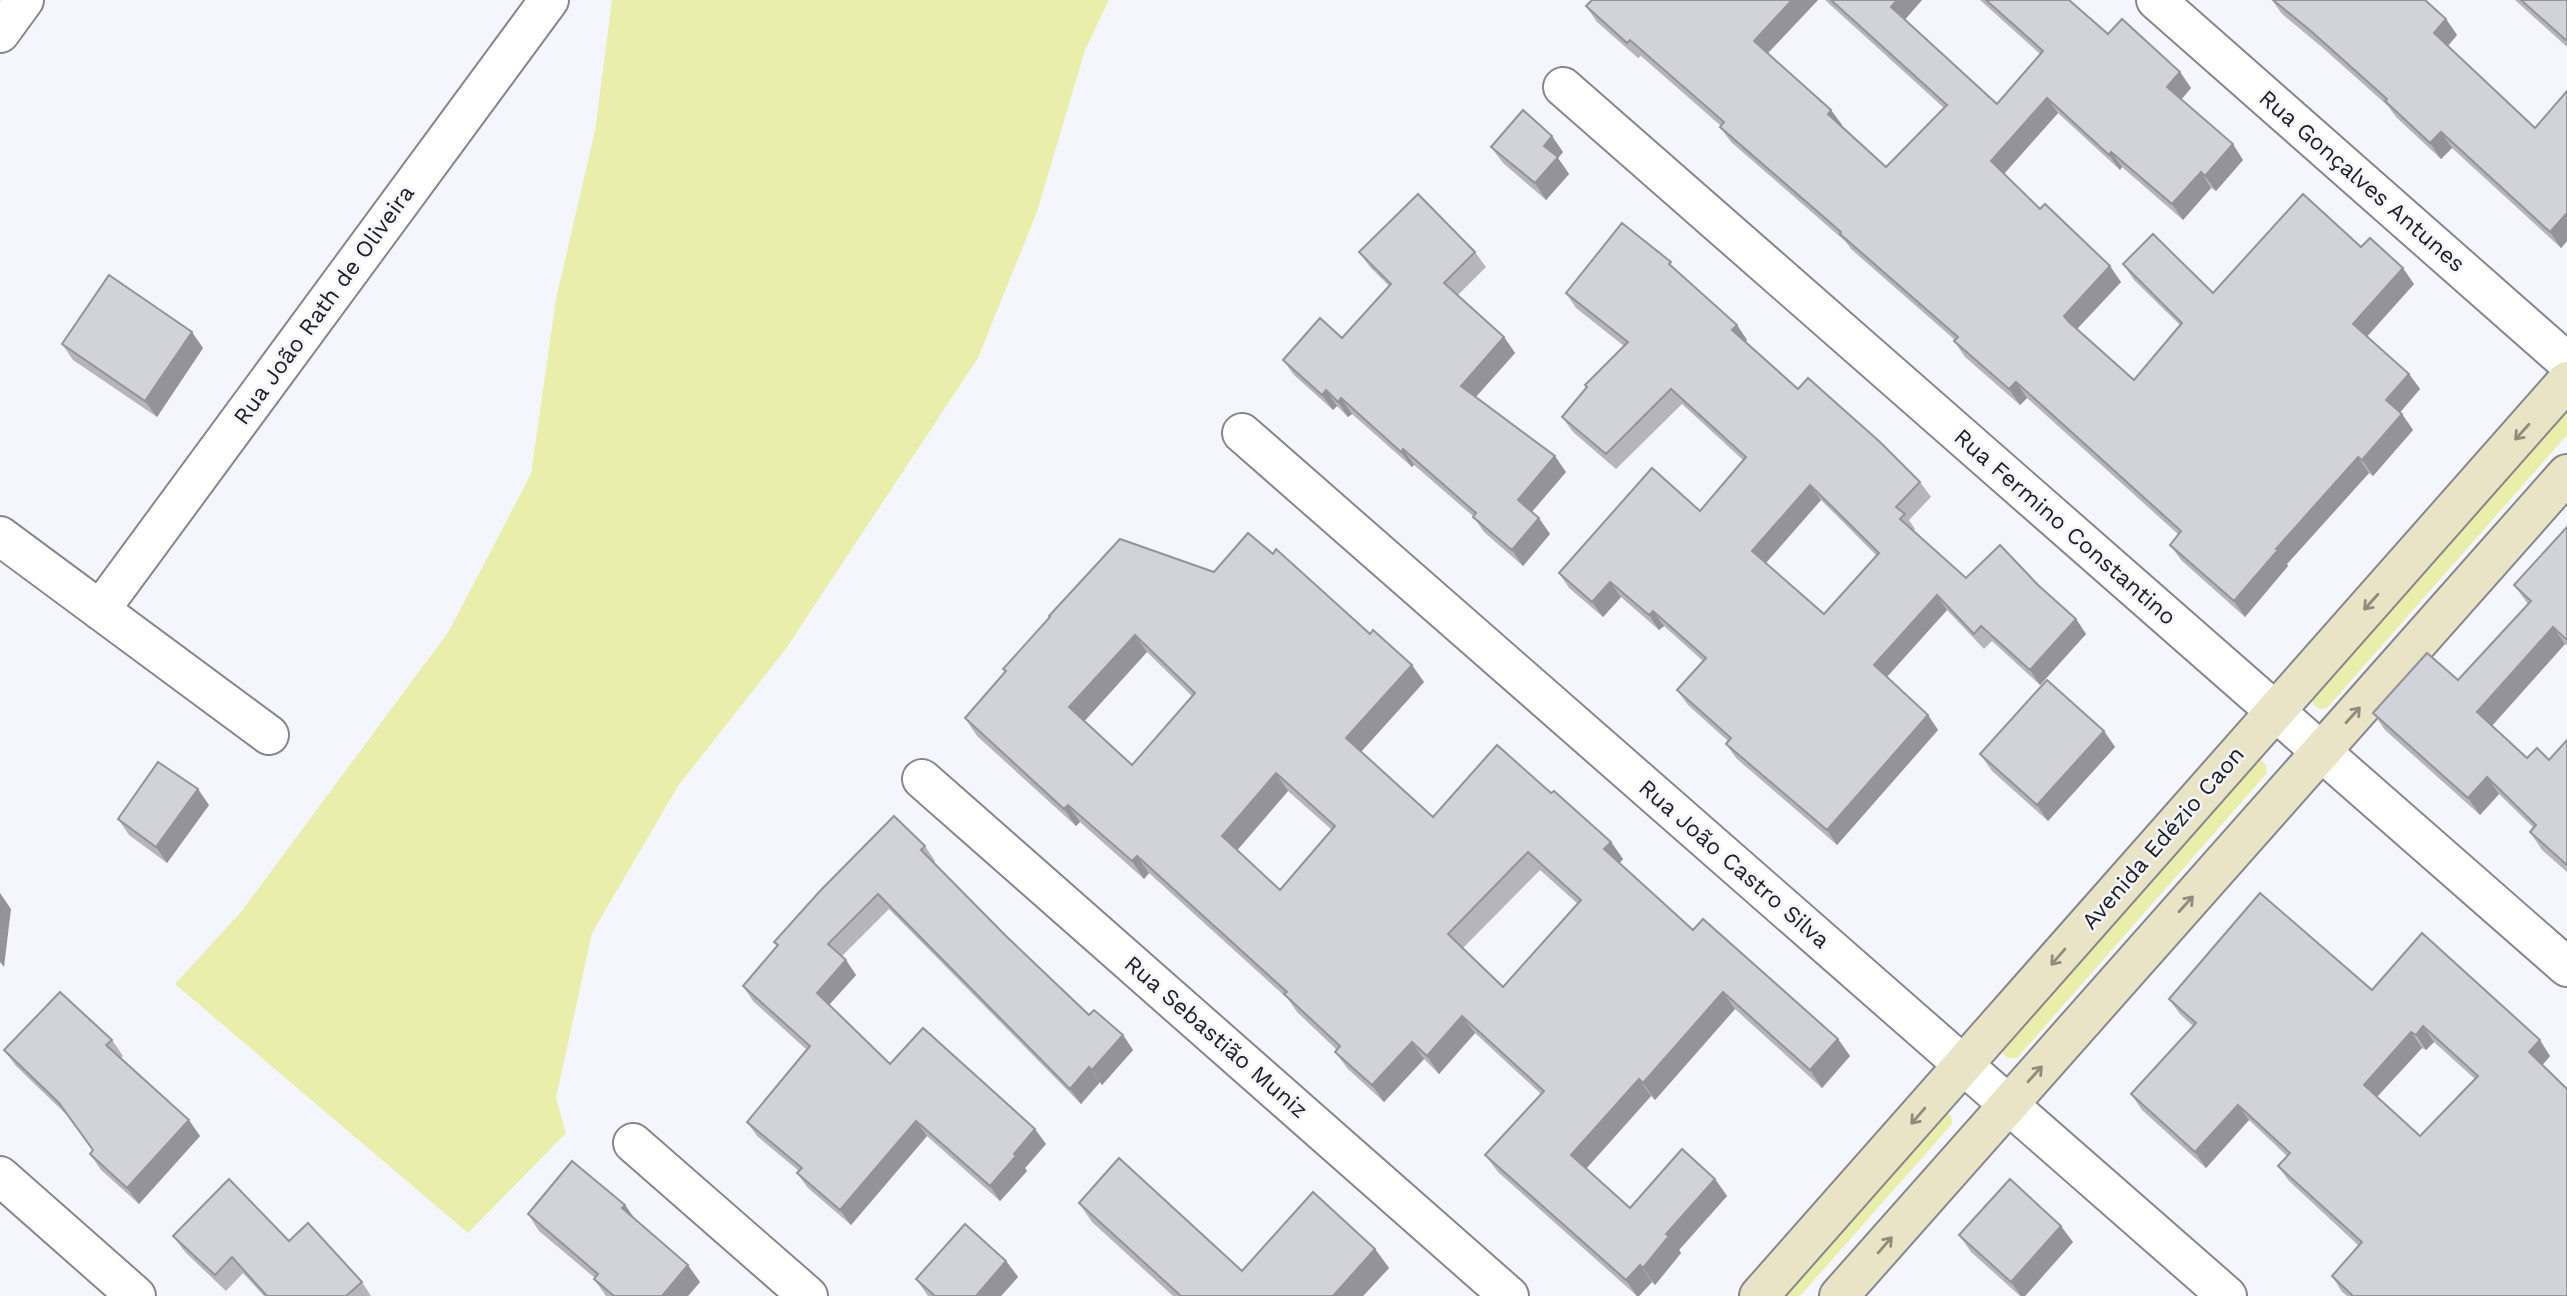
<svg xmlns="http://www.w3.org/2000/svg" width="2567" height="1296" font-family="'Work Sans',sans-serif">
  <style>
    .green { fill: #e9efab }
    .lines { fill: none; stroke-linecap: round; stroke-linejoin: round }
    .street-casing { stroke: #86878e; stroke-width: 42 }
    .secondary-casing { stroke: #86878e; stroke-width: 42 }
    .street { stroke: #fff; stroke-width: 38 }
    .secondary { stroke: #eae4c7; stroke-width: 38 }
    .wall { fill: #b5b5bb; fill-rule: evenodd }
    .shaded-wall { fill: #939399 }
    .building { fill: #d2d2da; stroke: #939399; stroke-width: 2; fill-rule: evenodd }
    .oneway { stroke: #8f8c7d }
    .labels { text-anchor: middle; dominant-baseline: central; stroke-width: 5; stroke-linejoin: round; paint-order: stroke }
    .street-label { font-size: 23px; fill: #202023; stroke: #f5f5fe }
  </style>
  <rect width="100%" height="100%" fill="#f5f5fe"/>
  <g class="green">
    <path d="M612,0h497l-24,50 -48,162 -59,146 -193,292 -107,136 -86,147 -36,165 10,35 -98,100 -293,-249 66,-72 208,-281 82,-157 25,-175 39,-168z"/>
    <path d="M2567,410v25l-240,273 -8,1 -6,-5 -1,-8z"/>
    <path d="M2252,759h8l6,6 1,8 -250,285h-9l-6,-5 -1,-8z"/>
    <path d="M1945,1111l6,5 1,8 -152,172h-27z"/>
  </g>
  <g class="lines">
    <defs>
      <g id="street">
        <path d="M2156,0l411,362"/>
        <path d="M0,33l24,-33"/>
        <path d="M1563,87l1004,880"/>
        <path d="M1242,433l985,863"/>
        <path d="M0,536l269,199"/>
        <path d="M100,610l449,-610"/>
        <path d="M922,779l587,517"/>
        <path d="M633,1143l175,153"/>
        <path d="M0,1176l136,120"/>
      </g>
      <g id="secondary">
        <path d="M1759,1296l808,-915"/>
        <path d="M1839,1296l728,-822"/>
      </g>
    </defs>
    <use href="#street" class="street-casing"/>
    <use href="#secondary" class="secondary-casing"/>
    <use href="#street" class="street"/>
    <use href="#secondary" class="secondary"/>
  </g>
  <g class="wall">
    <path d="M1592,0h226l-50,53 63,57 11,15 -1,1 45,41 58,-59 -119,-108h97l-17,19 92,85 43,-50 -60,-54h89l39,34 72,38 11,16 -10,12 62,60 -27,31 -5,-3 -28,32 -61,-53 -2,3 -62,-57 -54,61 36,35 81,73 -44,47 57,51 46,-55 -46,-45 -11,-16 90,29 148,-46 53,37 -47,52 42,38 11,15 -20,23 13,18 -40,46 -4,-3 -82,91 1,2 -43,51 -64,-57 -11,-15 9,-10 -152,-137 -7,7 -55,-48 -11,-16 1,-1 -104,-91 -5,-7 -115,-100 -11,-15 1,-1 -80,-70 -3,2 -41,-36 -11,-16z"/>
    <path d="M2272,0h153l21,19 11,16 -9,11 87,82 32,-37v150l-6,7 -109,-100 -11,11 -45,-42 -8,-11 -65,-58 -41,-34z"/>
    <path d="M2515,0h52v47z"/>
    <path d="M1491,147l72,5 -5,6 11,16 -23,26 -43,-37z"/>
    <path d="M1359,252h116l11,15 -28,28 46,42 11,16 -39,44 90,75 -34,40 18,22 -27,32 -39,-34 -11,-16 -59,-51 -2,2 -60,-53 -4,3 -11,-11 -4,4 -39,-35 -11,-15 59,-22 47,-52 -19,-19z"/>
    <path d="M1676,270l61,55 10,15 -2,2 53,47 122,93 11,15 -22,23 6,9 -1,2 52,47 72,7 38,34 10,15 -46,51 -48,-44 -8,8 -37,-39 -60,67 41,38 10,15 -101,115 -100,-86 -11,-15 2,-3 -40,-36 -11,-15 26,-29 -39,-35 -5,4 -38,-33 -18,20 -34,-29 -10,-15 141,-62 43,-51 -61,-56 -66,65 -43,-37 -11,-15 62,-71 -48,-38 -10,-15zM1821,500l56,56 -53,58 -58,-51z"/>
    <path d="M62,344l141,4 -46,69 -84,-57z"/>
    <path d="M2567,527v119l-2,-2 -73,82 35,32 22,2 18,-20v132l-25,-22 -12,-18 4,-4 -35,-34 -19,21 -95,-85 -12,-17 85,-33 70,-76 -14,-19z"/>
    <path d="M1273,554l97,80 54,48 -63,70 72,65 118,-24 60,49 12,17 -4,4 74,67 145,109 12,17 -28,32 -87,-79 -80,91 -4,-4 -65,73 44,39 85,-29 12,17 -48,54 2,3 -26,32 -3,-3 -13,14h-2l-139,-124 -13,-17 56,-61 -66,-61 -36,41 -15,-15 -40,43 -36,-33 -13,-17 2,-2 -40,-38 -9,-13 -139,-126 -5,6 -64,-57 -4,4 -99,-90 -12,-18 41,-46 -3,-3 211,-97zM1147,652l45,44 -60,69 -48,-44zM1288,791l44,39 -52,60 -43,-40zM1540,870l38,34 -75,83 -40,-39z"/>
    <path d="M2104,731l11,16 -67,74 -56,-50 -12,-17z"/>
    <path d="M209,805l-42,58 -38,-28 -11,-16z"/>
    <path d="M925,846l10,15 -1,2 72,73 83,79 34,20 10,15 -31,35 -2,-3 -19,22 -192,-195 -47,47 14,19 -27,30 61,59 156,80 -21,24 2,3 -27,30 -73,-65 -76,89 -43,-37 -11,-15 2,-2 -42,-35 -10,-14 60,-72 -54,-49 -10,-15 34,-40 -3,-4z"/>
    <path d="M2372,990l178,66 -8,9 25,231h-220l-5,-4 -10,-16 27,-30 -70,-65 -11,-15 9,-10 -38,-36 -43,48 -64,-58 -11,-16 62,-68 -13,-12 -11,-15zM2434,1042l41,37 -55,57 -43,-39 45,-49 4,2z"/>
    <path d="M112,1040l11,16 -2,2 79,78 -61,68 -38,-34 -11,-16 3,-4 -22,-31 -55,-53 -12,-16z"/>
    <path d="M1079,1203l163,68 133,-22 14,19 -26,28h-190l-81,-74z"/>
    <path d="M625,1205l10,14 65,63 -12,14h-82l-12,-17 1,-1 -56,-47 -11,-17z"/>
    <path d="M1959,1235l114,7 -48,54h-5l-49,-44z"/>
    <path d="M173,1236l116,5 73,41 9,14h-107l-21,-23 -17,18 -41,-39z"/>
    <path d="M1006,1261l12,16 -17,19h-73l-12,-17z"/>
  </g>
  <g class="shaded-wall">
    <path d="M1792,0h26l-53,56 -11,-15z"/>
    <path d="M1897,0h25l-20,23 -11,-16z"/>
    <path d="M2446,19l11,16 -12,14 -11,-16z"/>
    <path d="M2180,72l11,16 -13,15 -11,-16z"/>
    <path d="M2047,98l11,15 -56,63 -11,-15z"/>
    <path d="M1831,110l11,15 -3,4 -11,-15z"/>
    <path d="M2441,132l11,16 -11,11 -11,-16z"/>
    <path d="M1552,136l11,16 -5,6 11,16 -23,26 -11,-17 9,-37z"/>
    <path d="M2233,144l10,16 -27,31 -11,-15z"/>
    <path d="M2111,152l11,15 -2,3 -11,-15z"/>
    <path d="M2201,172l10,16 -28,32 -11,-16z"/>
    <path d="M2567,213v28l-6,7 -11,-16z"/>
    <path d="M2110,266l11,16 -46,49 -11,-15z"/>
    <path d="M2403,268l11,16 -50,56 -11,-16z"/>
    <path d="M1737,325l10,15 -4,5 -11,-15z"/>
    <path d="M192,332l11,16 -46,69 -12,-16z"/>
    <path d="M1504,337l11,16 -44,49 -10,-16z"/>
    <path d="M2409,374l11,15 -23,27 -11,-16z"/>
    <path d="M2016,382l11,16 -7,7 -11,-16z"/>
    <path d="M1326,390l11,16 -4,4 -11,-15z"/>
    <path d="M1341,398l11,16 -4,3 -10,-15z"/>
    <path d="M2402,414l11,16 -40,46 -11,-16z"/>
    <path d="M1403,449l11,16 -2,2 -11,-15z"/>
    <path d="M1555,456l11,16 -37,43 -11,-15z"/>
    <path d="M2358,457l11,16 -82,91 1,2 -43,51 -11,-16 42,-52z"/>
    <path d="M1810,485l11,15 -58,66 -11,-15z"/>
    <path d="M1539,518l11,16 -27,32 -11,-16z"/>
    <path d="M1610,582l11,15 -18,20 -11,-15z"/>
    <path d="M1937,595l10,15 -63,70 -10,-15z"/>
    <path d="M1653,611l11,15 -5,4 -10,-15z"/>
    <path d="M2076,619l10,15 -46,51 -10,-15z"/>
    <path d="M2553,627l12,17 -76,85 -12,-17z"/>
    <path d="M1135,635l12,17 -66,73 -12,-18z"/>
    <path d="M1412,665l12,17 -66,73 -12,-17z"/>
    <path d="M1928,715l10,15 -101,115 -10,-15z"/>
    <path d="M2104,731l11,16 -67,74 -11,-16z"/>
    <path d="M1276,773l12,18 -54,63 -12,-18z"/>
    <path d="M2487,777l12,17 -19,21 -12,-17z"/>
    <path d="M198,789l11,16 -42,58 -11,-16z"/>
    <path d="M1068,805l12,17 -4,4 -12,-17z"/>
    <path d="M1611,842l12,17 -7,8 -12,-18z"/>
    <path d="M1137,856l12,17 -5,6 -12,-18z"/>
    <path d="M0,893l11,16 -7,58 -4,-5z"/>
    <path d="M846,960l10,15 -29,32 -10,-14z"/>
    <path d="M1723,992l12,17 -80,91 -12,-17z"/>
    <path d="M1462,1016l13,17 -36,41 -12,-18z"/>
    <path d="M2423,1026l11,16 -8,8 -10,-15z"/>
    <path d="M2411,1032l11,16 -48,52 -10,-15z"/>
    <path d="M1123,1035l10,15 -31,35 -10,-15z"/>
    <path d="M1838,1039l12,17 -28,32 -12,-18z"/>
    <path d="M2540,1040l10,16 -10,12 -11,-16z"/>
    <path d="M1412,1042l12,17 -40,43 -12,-17z"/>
    <path d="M1089,1067l11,15 -19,22 -11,-15z"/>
    <path d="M1639,1079l12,17 -68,76 -12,-17z"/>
    <path d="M2238,1105l11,15 -43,48 -11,-16z"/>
    <path d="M189,1120l11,16 -61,68 -12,-16z"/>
    <path d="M916,1121l11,15 -76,89 -11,-15z"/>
    <path d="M1035,1129l11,15 -21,24 2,3 -27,30 -10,-15 24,-32z"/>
    <path d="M1715,1179l12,17 -48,54 2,3 -26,32 -12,-17 23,-34z"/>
    <path d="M625,1205l11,16 -14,-13z"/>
    <path d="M2061,1226l12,16 -48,54h-4l-10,-14z"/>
    <path d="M1375,1249l14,19 -26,28h-30z"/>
    <path d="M1006,1261l12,16 -17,19h-25z"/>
    <path d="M688,1265l12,17 -12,14h-26z"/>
    <path d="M1640,1265l12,17 -13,14h-2l-11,-16z"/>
  </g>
  <g class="building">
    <path d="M1592,0h200l-38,41 77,69 -3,4 58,53 61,-62 -116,-105h66l-6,7 106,97 46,-53 -57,-51h83l39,34 14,-15 58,53 -13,15 66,57 -28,32 -4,-4 -29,32 -61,-52 -2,3 -62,-57 -56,63 49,48 5,-5 65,62 -46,50 5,6 65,58 48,-57 -59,-59 30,-30 60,59 90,-99 58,53 9,-9 33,30 -50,56 56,50 -23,26 16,14 -40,46 -4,-3 -82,92 2,1 -44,51 -64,-56 11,-14 -165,-149 -7,7 -55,-48 4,-4 -118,-103 1,-2 -121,-105 4,-5 -94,-82 -3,3 -41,-37z"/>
    <path d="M2273,0h152l21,19 -12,14 101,95 32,-37v122l-17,19 -109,-100 -11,11 -45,-42 2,-2 -75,-67z"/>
    <path d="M2521,0h46v41z"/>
    <path d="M1523,110l29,26 -8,10 14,11 -23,26 -44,-36z"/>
    <path d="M1418,194l57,58 -31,31 60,54 -43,49 94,70 -37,44 21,18 -27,32 -39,-33 3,-4 -73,-64 -2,3 -60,-54 -3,4 -12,-12 -4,5 -39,-35 37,-42 22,20 49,-54 -32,-32z"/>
    <path d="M1622,223l49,39 -2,2 68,61 -5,5 66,59 10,-11 72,64 40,40 -24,25 9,7 -5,5 66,59 34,-33 38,40 38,34 -46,51 -49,-44 -7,8 -37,-39 -63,70 54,50 -101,115 -101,-86 5,-6 -54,-48 29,-32 -53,-47 -4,4 -39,-33 -18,20 -33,-29 93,-105 48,43 46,-54 -75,-68 -65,65 -44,-37 25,-30 -2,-2 43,-43 -62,-49zM1810,485l69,68 -55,61 -72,-63z"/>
    <path d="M109,275l83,57 -47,69 -83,-57z"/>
    <path d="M2567,527v113l-14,-13 -76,85 50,46 10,-10 12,12 18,-20v125l-37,-33 6,-7 -49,-48 -19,21 -95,-85 54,-60 31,27 73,-79 -17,-16z"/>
    <path d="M1248,533l25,21 3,-5 94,85 3,-4 39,35 -66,73 87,79 64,-72 54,48 3,-2 57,51 -7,7 89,81 10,-11 135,120 -28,31 -87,-78 -80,91 -4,-4 -68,76 59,53 52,-59 33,30 -49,55 3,2 -26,32 -3,-3 -14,15 -141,-125 59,-64 -82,-75 -35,40 -15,-14 -40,43 -37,-33 5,-6 -56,-52 3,-2 -150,-136 -5,5 -64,-56 -4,4 -99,-91 41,-47 -3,-2 47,-52 -1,-1 71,-77 94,33zM1135,635l60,58 -63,72 -63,-58zM1276,773l59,53 -55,64 -58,-54zM1528,852l53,48 -78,87 -55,-53z"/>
    <path d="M2047,680l57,51 -67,74 -57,-51z"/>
    <path d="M158,762l40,27 -42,58 -38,-28z"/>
    <path d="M894,816l31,30 -4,4 85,86 83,79 5,-5 29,25 -31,35 -3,-3 -19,22 -192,-195 -50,50 18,16 -29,33 73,71 33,-36 112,101 -21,25 2,2 -26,30 -74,-65 -76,89 -43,-37 5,-5 -55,-46 63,-76 -67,-60 35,-41 -4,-3 46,-51z"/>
    <path d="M2260,893l112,97 50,-57 118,107 -11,12 38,37v207h-214l-21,-20 30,-34 -84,-76 12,-13 -52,-48 -43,47 -64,-58 65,-71 -27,-24zM2423,1026l55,50 -58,60 -56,-51 47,-53 5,3z"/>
    <path d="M60,992l52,48 -6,5 83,75 -62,68 -37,-34 3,-4 -34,-47 -55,-53z"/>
    <path d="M1119,1158l123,113 71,-79 62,57 -42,47h-152l-102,-93z"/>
    <path d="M572,1161l53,44 -3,3 66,57 -26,31h-48l-20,-17 4,-5 -70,-60z"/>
    <path d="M229,1179l60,62 19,-18 54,59 -16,14h-79l-35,-39 -17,18 -42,-39z"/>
    <path d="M2010,1179l51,47 -50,56 -52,-47z"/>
    <path d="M965,1224l41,37 -30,35h-41l-19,-17z"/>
  </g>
  <defs><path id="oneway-shaft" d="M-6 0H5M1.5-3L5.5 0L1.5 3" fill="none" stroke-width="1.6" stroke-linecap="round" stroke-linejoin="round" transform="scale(1.75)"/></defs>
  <g class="oneway">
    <use href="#oneway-shaft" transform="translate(2522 432) rotate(132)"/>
    <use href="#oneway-shaft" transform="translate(2371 602) rotate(132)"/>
    <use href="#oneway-shaft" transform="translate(2353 715) rotate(-48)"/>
    <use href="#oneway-shaft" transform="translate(2186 904) rotate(-48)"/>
    <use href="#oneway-shaft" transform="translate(2058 957) rotate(131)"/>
    <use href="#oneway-shaft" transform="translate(2035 1074) rotate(-48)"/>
    <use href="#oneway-shaft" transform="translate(1918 1116) rotate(131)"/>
    <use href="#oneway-shaft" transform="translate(1885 1245) rotate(-49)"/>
  </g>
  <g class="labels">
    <g class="street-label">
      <text transform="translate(2362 181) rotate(41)">Rua Gonçalves Antunes</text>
      <text transform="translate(324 305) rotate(-54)">Rua João Rath de Oliveira</text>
      <text transform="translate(2065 527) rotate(41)">Rua Fermino Constantino</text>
      <text transform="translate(2163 838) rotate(-49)">Avenida Edézio Caon</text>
      <text transform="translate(1734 864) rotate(41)">Rua João Castro Silva</text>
      <text transform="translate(1216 1037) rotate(41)">Rua Sebastião Muniz</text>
    </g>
  </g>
</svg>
